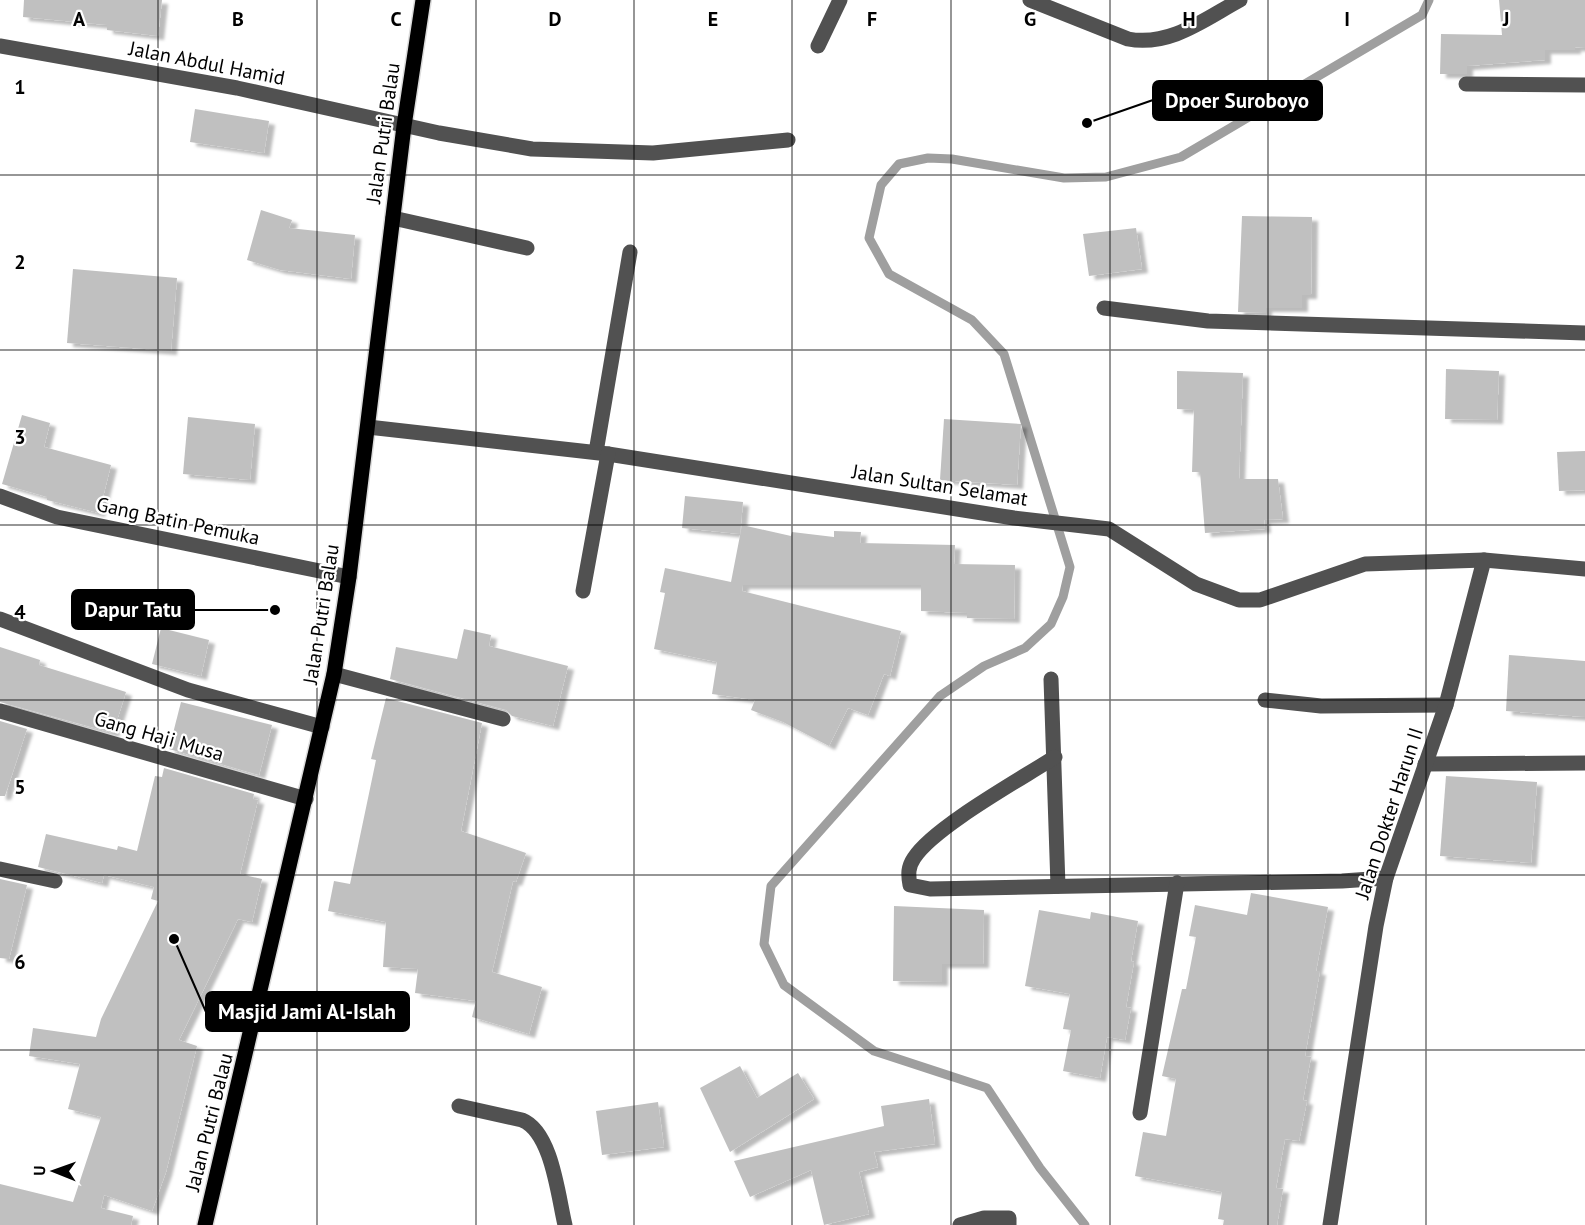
<svg xmlns="http://www.w3.org/2000/svg" width="1585" height="1225" font-family="'PT Sans',sans-serif">
  <style>
    .lines { fill: none; stroke-linecap: round; stroke-linejoin: round }
    .stream { stroke: #9f9f9f; stroke-width: 9 }
    .building { fill: #c0c0c0; filter: url(#shadow) }
    .major-casing { stroke: #dbdbdb; stroke-width: 18 }
    .minor { stroke: #515151; stroke-width: 15 }
    .major { stroke: #000; stroke-width: 15 }
    .grid { fill: none; stroke: #000; stroke-width: 1.5; stroke-opacity: 0.55 }
    .labels { text-anchor: middle; dominant-baseline: central; stroke-width: 4.5; stroke-linejoin: round; paint-order: stroke }
    .street-label { font-size: 20px; fill: #000; stroke: #fff }
    .grid-label { font-size: 20px; text-anchor: middle; font-weight: bold; fill: #000; stroke: #fff; stroke-width: 4.5; stroke-linejoin: round; paint-order: stroke }
    .leader { fill: none; stroke: #000; stroke-width: 2 }
    .callout-dot { fill: #000; stroke: #fff; stroke-width: 2 }
    .callout { fill: #000; stroke: #000; stroke-width: 2 }
    .callout-label { font-size: 21px; text-anchor: middle; font-weight: bold; fill: #fff }
  </style>
  <defs>
    <filter id="shadow"><feDropShadow dx="6" dy="4" stdDeviation="1.5" flood-color="#0004"/></filter>
  </defs>
  <rect width="100%" height="100%" fill="#fff"/>
  <g class="lines">
    <path class="stream" d="M1085,1225l-45,-57 -53,-80 -113,-37 -90,-66 -20,-41 7,-58 169,-190 44,-30 41,-18 26,-24 12,-27 7,-30 -66,-213 -32,-34 -83,-46 -20,-36 12,-53 18,-21 29,-6 24,1 112,19 42,-1 75,-20 241,-142 7,-15"/>
  </g>
  <g class="building">
    <path d="M24,0h138l-4,36 -51,-6v-5l-84,-8z"/>
    <path d="M1499,0h86v48l-10,-1v3h-30v10l-78,6v8h-27l1,-40 61,1z"/>
    <path d="M195,109l74,12 -5,32 -74,-11z"/>
    <path d="M261,210l31,10 -3,8 66,7 -4,44 -71,-9 -33,-10z"/>
    <path d="M1242,216l70,1 -1,78h-9v13h-36v5l-28,-1z"/>
    <path d="M1136,228l6,41 -53,7 -6,-42z"/>
    <path d="M73,269l104,9 -6,73 -104,-8z"/>
    <path d="M1446,369l53,2 -2,49 -52,-1z"/>
    <path d="M1177,371l66,2 -4,106h39l5,40 -19,1 1,9 -60,4 -5,-61h-8l2,-62 -17,-1z"/>
    <path d="M22,415l28,8 -6,24 67,18 -12,48 -52,-13v-3l-45,-13z"/>
    <path d="M188,417l67,7 -5,56 -67,-6z"/>
    <path d="M944,419l77,5 -4,61 -77,-5z"/>
    <path d="M1585,451v39l-26,1 -2,-39z"/>
    <path d="M685,496l58,6 -3,32 -58,-6z"/>
    <path d="M742,525l49,11 1,-4 42,5v-6l27,1 -1,11 95,2 -1,19 61,1 -1,54 -47,-1v-5l-46,-2v-26h-178l-1,6 159,40 -11,45 -6,-2 -16,41 -20,-7 -19,38 -46,-24 -32,-12 4,-10 -43,-6 5,-32 -63,-13 11,-56 -5,-1 5,-24 66,14z"/>
    <path d="M161,628l48,12 -8,36 -49,-12z"/>
    <path d="M464,629l27,6 -2,11 79,20 -15,60 -41,-10 -6,-6 -116,-31 6,-32 61,12z"/>
    <path d="M0,647l40,13 -1,5 87,27 -13,41 -113,-31z"/>
    <path d="M1509,655l76,6v56l-79,-6z"/>
    <path d="M386,698l96,25 -21,108 65,22 -10,29 -3,-1 -21,91 50,15 -13,47 -57,-17 4,-16 -61,-8 3,-24 -35,-2 3,-45 -58,-11 6,-30 16,3 26,-124 -5,-1z"/>
    <path d="M181,702l91,23 -13,50 -90,-26z"/>
    <path d="M0,721l27,8 -22,67h-5z"/>
    <path d="M164,768l90,26 -1,5 5,1 -18,74 22,5 -10,43 -14,-3 -59,121 18,6 -31,126 -14,39 -48,-16 -3,13 32,8 -2,9h-131v-41l73,18 28,-85 -33,-8 12,-45 -51,-8 4,-28 63,9 5,-18 57,-118 -7,-2 3,-12 -50,-12 -2,8 -64,-16 8,-33 71,16 1,-4 19,5 18,-75 7,1z"/>
    <path d="M1446,776l91,6 -6,81 -91,-7z"/>
    <path d="M0,879l27,6 -18,74 -9,-1z"/>
    <path d="M1251,893l77,14 -12,64h4l-15,85 6,1 -8,43 4,1 -8,40 -14,-2 -9,49 7,1 -6,36h-54l1,-5 -6,-1 4,-27 -87,-16 8,-44 23,4 10,-57 -14,-3 20,-87h4l10,-52 -7,-1 6,-31 52,10z"/>
    <path d="M894,906l90,4 -1,54h-41v18l-49,-1z"/>
    <path d="M1039,910l51,9 1,-7 47,9 -7,40 3,1 -8,45 5,1 -6,32 -18,-3 -7,41 -37,-7 8,-41 -8,-1 7,-35 -45,-8z"/>
    <path d="M740,1066l17,32 41,-25 16,26 -84,53 -30,-64z"/>
    <path d="M929,1099l6,45 -61,8 4,15 -19,5 10,42 -45,11 -13,-55 -61,27 -16,-36 150,-35 -3,-20z"/>
    <path d="M658,1102l6,45 -62,8 -6,-44z"/>
  </g>
  <g class="lines">
    <defs>
      <path id="major" d="M205,1225l129,-551 15,-97 55,-451 19,-126"/>
    </defs>
    <use href="#major" class="major-casing"/>
    <g class="minor">
      <path d="M1030,0l98,39c42,8 77,-20 112,-39"/>
      <path d="M0,46l237,42 202,45 93,16 121,4 135,-13"/>
      <path d="M818,46l22,-46"/>
      <path d="M1466,84l119,1"/>
      <path d="M393,218l134,30"/>
      <path d="M1104,308l104,13 377,12"/>
      <path d="M368,427l240,27 406,64 95,11 87,55 43,16h21l105,-36 119,-4 101,9"/>
      <path d="M596,452l34,-200"/>
      <path d="M0,496l57,21 292,60"/>
      <path d="M583,591l25,-137"/>
      <path d="M0,619l188,71 134,37"/>
      <path d="M334,674l169,45"/>
      <path d="M1051,679l7,207"/>
      <path d="M1265,700l56,6 125,-1"/>
      <path d="M0,711l306,88"/>
      <path d="M1055,757c-34,22 -121,70 -141,101 -6,9 -6,16 -4,27l20,4 412,-8 44,-3"/>
      <path d="M1425,764l160,-1"/>
      <path d="M0,869l55,12"/>
      <path d="M459,1106l63,14c30,12 36,76 43,105"/>
      <path d="M1140,1113l37,-230"/>
      <path d="M960,1225l24,-7h25v7"/>
      <path d="M1330,1225l46,-299 10,-48 60,-173 38,-145"/>
    </g>
    <use href="#major" class="major"/>
  </g>
  <path class="grid" d="M158,0v1225M317,0v1225M476,0v1225M634,0v1225M792,0v1225M951,0v1225M1110,0v1225M1268,0v1225M1426,0v1225M0,175h1585M0,350h1585M0,525h1585M0,700h1585M0,875h1585M0,1050h1585"/>
  <g class="labels">
    <g class="street-label">
      <text transform="translate(207 63) rotate(11)">Jalan Abdul Hamid</text>
      <text transform="translate(383 133) rotate(-82)">Jalan Putri Balau</text>
      <text transform="translate(940 485) rotate(9)">Jalan Sultan Selamat</text>
      <text transform="translate(178 521) rotate(12)">Gang Batin Pemuka</text>
      <text transform="translate(321 614) rotate(-81)">Jalan Putri Balau</text>
      <text transform="translate(159 736) rotate(16)">Gang Haji Musa</text>
      <text transform="translate(1389 813) rotate(-72)">Jalan Dokter Harun II</text>
      <text transform="translate(209 1122) rotate(-76)">Jalan Putri Balau</text>
    </g>
  </g>
  <g class="grid-label">
    <text x="79" y="26">A</text>
    <text x="238" y="26">B</text>
    <text x="396" y="26">C</text>
    <text x="555" y="26">D</text>
    <text x="713" y="26">E</text>
    <text x="872" y="26">F</text>
    <text x="1030" y="26">G</text>
    <text x="1189" y="26">H</text>
    <text x="1347" y="26">I</text>
    <text x="1506" y="26">J</text>
    <text x="20" y="94">1</text>
    <text x="20" y="269">2</text>
    <text x="20" y="444">3</text>
    <text x="20" y="619">4</text>
    <text x="20" y="794">5</text>
    <text x="20" y="969">6</text>
  </g>
  <path class="leader" d="M1087 123L1153 100M275 610L194 610M174 939L206 1012"/>
  <g class="callout-dot">
    <circle cx="1087" cy="123" r="6"/>
    <circle cx="275" cy="610" r="6"/>
    <circle cx="174" cy="939" r="6"/>
  </g>
  <g class="callout">
    <rect x="1153" y="81" width="169" height="39" rx="6"/>
    <rect x="72" y="590" width="122" height="39" rx="6"/>
    <rect x="206" y="992" width="203" height="39" rx="6"/>
  </g>
  <g class="callout-label">
    <text x="1237" y="108">Dpoer Suroboyo</text>
    <text x="133" y="617">Dapur Tatu</text>
    <text x="307" y="1019">Masjid Jami Al-Islah</text>
  </g>
  <g transform="translate(54 1171) rotate(271)" stroke="#ffffff" stroke-width="4.5" paint-order="stroke">
  <path d="M0-4.5L10 22L0 15L-10 22Z" fill="#000000"/>
  <text y="-9" font-size="16" font-weight="bold" text-anchor="middle" fill="#000000">U</text>
  </g>
</svg>
